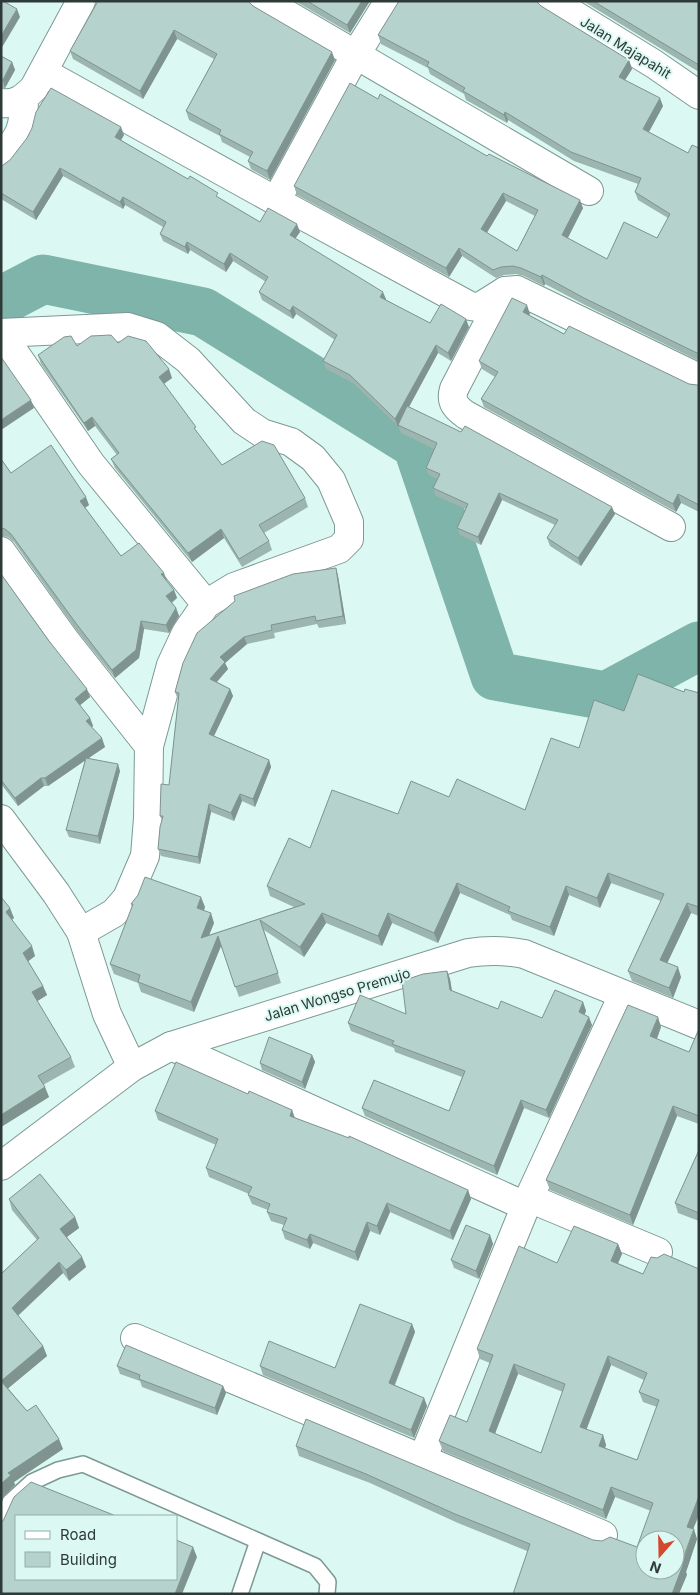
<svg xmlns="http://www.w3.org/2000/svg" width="700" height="1595" font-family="Inter,sans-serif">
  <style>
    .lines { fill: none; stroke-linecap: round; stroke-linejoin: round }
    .river { stroke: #7eb4a9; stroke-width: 49 }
    .service-casing { stroke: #7d9993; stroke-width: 18 }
    .minor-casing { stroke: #7d9993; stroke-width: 30 }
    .service { stroke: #fff; stroke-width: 15 }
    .minor { stroke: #fff; stroke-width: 28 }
    .wall { fill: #9cb5af; fill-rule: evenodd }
    .shaded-wall { fill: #7f938f }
    .building { fill: #b5d2cc; stroke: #7f938f; fill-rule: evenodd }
    .labels { text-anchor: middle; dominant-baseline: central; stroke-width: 4; stroke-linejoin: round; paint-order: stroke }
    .street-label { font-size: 14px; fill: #2e3a37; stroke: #dbf9f2 }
  </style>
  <rect width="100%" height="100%" fill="#dbf9f2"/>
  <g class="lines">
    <path class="river" d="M1,301l42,-22 160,33 214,133 78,231 111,20 93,-50"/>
    <defs>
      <g id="service">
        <path d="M1,1524l9,-22 22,-20 26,-12 25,-6 232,102 13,16 -1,12"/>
        <path d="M240,1594l18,-53"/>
      </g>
      <g id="minor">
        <path d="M264,1l325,190"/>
        <path d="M552,1l102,63 45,31"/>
        <path d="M43,72l233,129 194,105 7,1 4,-1 24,-15 12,-1 182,88"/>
        <path d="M1,103c15,2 23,-5 33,-15l47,-87"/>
        <path d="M1,158c20,-23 23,-29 23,-60"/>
        <path d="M276,201l80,-147 33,-53"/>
        <path d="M505,291l-51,98c-4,13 2,19 12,26l205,112"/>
        <path d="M1,333l127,-6 29,9 31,24 56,61 18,12 29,9 22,16 18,22 18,42v17l-10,10 -105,38 -28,17"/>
        <path d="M1,333l90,131 115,140 -20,29 -15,32 -22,81"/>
        <path d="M1,551l64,89 84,106 -1,72 -3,38 -18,42 -13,15 -33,19"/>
        <path d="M1,819l55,74 25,39 26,82 25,53"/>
        <path d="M171,1046l354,160"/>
        <path d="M1,1166l131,-99 39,-21 297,-93c20,-3 36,-3 56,1l175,71"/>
        <path d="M529,1198l129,54"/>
        <path d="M135,1338l468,197"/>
        <path d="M422,1460l107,-262 94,-203"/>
      </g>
    </defs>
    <use href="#service" class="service-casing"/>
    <use href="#minor" class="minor-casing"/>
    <use href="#service" class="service"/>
    <use href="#minor" class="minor"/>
  </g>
  <g class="wall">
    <path d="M295,1h75l-20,32z"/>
    <path d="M583,1h116v71z"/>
    <path d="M253,6l82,54 -65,120 -19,-11 -3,-8 2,-4 -28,-15 -2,-6 -31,-16 -3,-9 28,-52 -37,-20 -34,60 -70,-40 -3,-8z"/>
    <path d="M541,6l88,54 3,9 -7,11 38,26 -14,26 39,21 11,-5v213l-112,-55 -42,-22 -1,2 -20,-10 -8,-2 -12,1 -8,3 -34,-22 -13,21 -152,-82 -3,-9 84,-87 109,57 96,52 -15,30 39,21 50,-21 11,-20 -30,-18 -3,-8 3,-8 -64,-23 -66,-41 -1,3 -41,-23 -2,-6 -34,-20 -2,-6 -47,-24 -3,-9zM506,201l29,15 -18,35 -30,-18z"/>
    <path d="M1,56l11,6 3,8 -10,18h-4z"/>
    <path d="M124,135l-3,5 139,82 40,10 -5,7 91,60v1l44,23 39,4 -18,34 -13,-8 -29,54 206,107 -34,52 -31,-20 -3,-8 8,-13 -53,-25 -21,45 -21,-10 -3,-7 9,-19 -30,-13 -3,-8 4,-9 -8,-4 -3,-7 8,-19 -33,-16 -3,-7 -45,-43 -27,-14 -3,-8 12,-21 -39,-26 -3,5 -31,-19 -3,-8 7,-10 -33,-21 -7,11 -36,-22 -2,4 -25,-13 -3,-7 3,-7 -38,-22 -2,4 -60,-33 -27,44 -35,-21v-32z"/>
    <path d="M530,314l-1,1 35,19 125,50 8,1h2v127l-18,-9 -5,9 -192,-105 -3,-8 14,-22 -13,-8 -3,-8z"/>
    <path d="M118,343l54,35 -8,6 34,50 24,31 83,33 3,9 -44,26 5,8 3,9 -30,17 -18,-29 -32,24 -77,-94 -4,-9 6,-4 -22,-29 -7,5 -47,-67 -3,-9 39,-9z"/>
    <path d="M1,459l10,14 78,32 -4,3 36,48 46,25 7,9 3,8 -5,5 4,5 3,8 -10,17 -25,-4 -5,29 -24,20 -38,-47 -63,-89 -6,-5 -7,-1z"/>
    <path d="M336,568l2,8 8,48 -27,4 -2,-4 -43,9 1,5 -28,6 -22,19 3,6 -11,13 13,7 3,7 -19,40 55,24 2,7 -16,40 -13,-6 -8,20 -23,-9 -11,52 -39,-8 -3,-7 4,-29 -2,-4 9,-31 9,-85 -3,-8 8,-29z"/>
    <path d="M1,574l89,123 -10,8 10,13 3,8 -1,1 13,20 -17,11 32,13 -20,73 -31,-7 -3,-7 19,-70 -37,26h-4l-26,20 -17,-22z"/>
    <path d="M684,692l15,1v223l-8,-3 -24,50 14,14 -8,21 -41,-17 -4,-10 33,-70 -50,-18 -11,25 -31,-13 -15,41 -42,-16 -2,-5 -50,-22 -22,50 -46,-20 -10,23 -56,-23 -22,34 -40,-27 17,53 -42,14 -18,-51 -27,66 -53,-20 -3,-9 -24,-9 -4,-10 22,-57 -1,-3 74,3 -1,3 10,13 -5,12 85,-28 -24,-11 -3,-10 43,-38 88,-34 51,-17 76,13 54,-62 45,-37z"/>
    <path d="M1,897l13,21 -2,2 23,36 -7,5 15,25 4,9 -10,6 34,56 4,10 -32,18 6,12 -48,30z"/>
    <path d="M447,971l3,8 2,12 46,18 44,9 41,-16 3,9 -2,4 8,10 -43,93 -25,-10 -27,67 -132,-59 -3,-8 87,3 13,-34 -67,-25 -1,-4 -43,-17 -3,-8 58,-9z"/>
    <path d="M661,1027l-4,12 32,13 10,-22v94l-22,-8 -44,109 -83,-35 -4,-10z"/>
    <path d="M312,1055l3,7 -10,27 -43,-19 -2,-7z"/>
    <path d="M248,1094l44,16 3,8 173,72 3,9 -18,41 -63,-28 -10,23 -10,-4 -12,30 -45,-18 -3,6 -25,-10 -3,-9 2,-5 -13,-4 -4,-9 1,-2 -16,-6 -4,-9 1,-1 -40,-17 -3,-9 10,-23 -58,-25 -3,-9z"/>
    <path d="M699,1150v71l-21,-8 -3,-10z"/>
    <path d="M9,1199l66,18 4,11 -12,9 15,20 4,10 -17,14 -6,-8 -45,43 25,30 4,10 -39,32 19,23 36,38 -49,33 1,3 -13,13 -1,-224 36,-34 -25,-30z"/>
    <path d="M490,1235l3,9 -14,35 -25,-11 -3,-8z"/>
    <path d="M618,1244l4,10 -4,9 25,11 50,255 4,10 -11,33 1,3 -160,-24 -69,-28 -88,-40 -71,-27 -3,-10 297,94 44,7 14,-36 -36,-14 -9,22 -163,-68 -4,-10 28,-19 23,-59 -10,-4 -3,-10 80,-86zM611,1365l33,15 -5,12 4,10 14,5 -20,53 -32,-12 1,-3 -3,-10 -17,-6zM518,1374l45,18 -22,61 -46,-19z"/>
    <path d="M412,1324l3,8 -20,53 29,13 3,8 -13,32 -151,-63 -3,-9 75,2z"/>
    <path d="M117,1366l106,20 3,7 -9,22 -75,-28 -2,-6 -20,-7z"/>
  </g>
  <g class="shaded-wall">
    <path d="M362,1h8l-20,32 -3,-8z"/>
    <path d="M17,9l3,8 -19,32v-13z"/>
    <path d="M174,30l3,9 -34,60 -3,-8z"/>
    <path d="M332,52l3,8 -65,120 -3,-9z"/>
    <path d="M629,60l3,9 -10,16 -3,-8z"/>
    <path d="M12,62l3,8 -10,18 -2,-8z"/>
    <path d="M660,98l3,8 -17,31 -3,-8z"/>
    <path d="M505,112l3,8 -1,3 -3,-8z"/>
    <path d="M121,127l3,8 -6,10 -3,-8z"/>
    <path d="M60,168l3,8 -27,44 -3,-8z"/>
    <path d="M503,193l3,8 -22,36 -3,-8z"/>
    <path d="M123,197l2,8 -2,4 -3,-7z"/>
    <path d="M580,200l3,8 -18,35 -3,-8z"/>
    <path d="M297,224l3,8 -8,11 -2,-8z"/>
    <path d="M187,242l3,8 -2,4 -3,-7z"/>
    <path d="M459,248l3,8 -13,21 -3,-9z"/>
    <path d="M230,253l3,8 -7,11 -2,-8z"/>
    <path d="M542,275l3,9 -1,2 -3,-9z"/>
    <path d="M383,292l3,7 -3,6 -3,-8z"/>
    <path d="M527,305l3,9 -4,7 -3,-9z"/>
    <path d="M293,306l3,8 -3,5 -3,-8z"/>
    <path d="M466,319l3,8 -18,34 -3,-8z"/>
    <path d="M436,345l2,8 -40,74 -3,-8z"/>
    <path d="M169,369l3,9 -10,7 -3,-8z"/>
    <path d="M31,400l3,8 -33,22v-10z"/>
    <path d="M92,417l3,9 -7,5 -4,-8z"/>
    <path d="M499,493l3,7 -21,45 -3,-8z"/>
    <path d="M678,494l3,9 -5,9 -3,-8z"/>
    <path d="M86,497l3,8 -6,4 -3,-8z"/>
    <path d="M612,507l3,7 -34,52 -3,-8z"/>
    <path d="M221,529l3,9 -32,24 -4,-9z"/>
    <path d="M336,568l2,8 8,48 -3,-8z"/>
    <path d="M164,573l3,8 -6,-7z"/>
    <path d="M174,590l3,8 -8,6 -3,-8z"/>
    <path d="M176,608l3,8 -10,17 -3,-8z"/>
    <path d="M141,621l3,8 -5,29 -24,20 -3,-8z"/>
    <path d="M244,637l3,7 -22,19 3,6 -15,17 -3,-7 10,-22z"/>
    <path d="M87,689l3,8 -12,10 -3,-8z"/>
    <path d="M230,689l3,7 -22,46 -2,-8z"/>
    <path d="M90,718l3,8 -4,3 -3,-8z"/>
    <path d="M102,738l3,9 -57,39 -3,-8z"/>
    <path d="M269,760l2,7 -16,40 -2,-8z"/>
    <path d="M118,764l2,7 -20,73 -2,-8z"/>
    <path d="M41,778l3,8 -26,20 -3,-8z"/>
    <path d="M240,794l2,7 -8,20 -3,-8z"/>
    <path d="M209,804l2,8 -11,52 -2,-7z"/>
    <path d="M608,873l3,10 -11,25 -3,-10z"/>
    <path d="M457,883l3,10 -22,50 -4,-10z"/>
    <path d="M566,886l3,9 -15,41 -4,-9z"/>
    <path d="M201,897l4,10 -4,11 -4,-10z"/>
    <path d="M687,903l4,10 -27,57 -4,-10z"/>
    <path d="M10,908l4,10 -5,3 -3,-9z"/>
    <path d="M211,913l3,10 -10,25 -3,-10z"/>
    <path d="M322,913l4,10 -22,34 -4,-10z"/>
    <path d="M388,913l4,10 -10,23 -4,-10z"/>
    <path d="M218,936l3,10 -27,66 -3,-10z"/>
    <path d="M32,946l3,10 -9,7 -3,-10z"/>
    <path d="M678,967l3,10 -8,21 -4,-10z"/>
    <path d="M447,971l3,8 3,19 -3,-8z"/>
    <path d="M43,986l4,9 -11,7 -4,-10z"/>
    <path d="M583,1002l3,9 -4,10 -3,-9z"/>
    <path d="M589,1017l3,8 -43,93 -3,-8z"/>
    <path d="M658,1017l3,10 -7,19 -4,-10z"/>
    <path d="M312,1055l3,7 -10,27 -3,-7z"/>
    <path d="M45,1087l4,10 -48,30v-12z"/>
    <path d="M521,1100l3,8 -27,67 -3,-9z"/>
    <path d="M673,1106l4,10 -44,109 -3,-10z"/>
    <path d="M292,1110l3,9 -5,-3z"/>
    <path d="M468,1190l3,9 -18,41 -3,-9z"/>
    <path d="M387,1203l3,9 -10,23 -3,-9z"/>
    <path d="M75,1217l4,11 -15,11 -4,-10z"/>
    <path d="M367,1222l3,9 -12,30 -3,-9z"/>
    <path d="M310,1234l3,9 -3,6 -3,-9z"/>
    <path d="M490,1235l3,9 -14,35 -3,-8z"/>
    <path d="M618,1244l4,10 -7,16 -4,-9z"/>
    <path d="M82,1257l4,10 -17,14 -3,-11z"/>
    <path d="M59,1262l4,11 -48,45 -3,-10z"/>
    <path d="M412,1324l3,8 -23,59 -3,-8z"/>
    <path d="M43,1346l4,10 -42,35 -4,-10z"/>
    <path d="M608,1356l3,9 -27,71 -4,-9z"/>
    <path d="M514,1364l4,10 -26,67 -3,-10z"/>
    <path d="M223,1386l3,7 -9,22 -2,-7z"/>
    <path d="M424,1398l3,8 -13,32 -3,-8z"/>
    <path d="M603,1435l3,10 -3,10 -4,-9z"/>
    <path d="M59,1439l4,10 -49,33 1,3 -14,14v-15l7,-11z"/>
    <path d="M611,1487l4,10 -9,22 -3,-9z"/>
    <path d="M699,1496v19l-9,22 -3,-10z"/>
    <path d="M694,1529l3,10 -11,33 1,3 -8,19h-7z"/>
    <path d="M193,1547l4,10 -15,37h-7z"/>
  </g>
  <g class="building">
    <path d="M1,1h2l14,8 -16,27z"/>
    <path d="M98,1h150l5,5 79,46 -65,119 -19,-10 5,-9 -34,-18 2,-4 -35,-19 31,-57 -43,-24 -34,61 -70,-40z"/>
    <path d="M307,1h55l-15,24z"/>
    <path d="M399,1h137l5,5 88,54 -10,17 41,21 -17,31 45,24 4,-8 7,3v206l-115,-56 -42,-23 -1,2 -20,-9 -8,-2 -12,1 -8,3 -34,-22 -13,20 -152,-82 56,-103 28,16 2,-5 107,62 2,-2 91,46 -18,35 45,24 17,-37 33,16 13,-24 -35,-22 6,-14 -70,-26 -66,-40 -1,3 -41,-24 2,-3 -38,-22 2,-4 -51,-27zM503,193l35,17 -21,41 -36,-22z"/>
    <path d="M593,1h106v64z"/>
    <path d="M1,56l11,6 -9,18h-2z"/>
    <path d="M51,88l70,39 -6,10 73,42 2,-3 28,17 -2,3 44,26 8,-14 29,16 -7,11 93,57 -3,5 50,26 11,-19 25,15 -18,34 -12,-8 -41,74 -45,-44 -27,-14 14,-26 -44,-29 -3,5 -31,-19 9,-15 -38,-24 -6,11 -37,-22 -2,5 -25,-13 6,-12 -43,-25 -3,5 -60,-34 -27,44 -32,-19v-26l2,-2 7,-5 17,-22 5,-10 4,-16z"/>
    <path d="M512,298l15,7 -4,7 41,22 5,-8 120,58 8,1h2v120l-21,-11 -5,10 -192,-105 17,-27 -19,-11z"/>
    <path d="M111,335l7,8 10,-7 18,5 23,28 -10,8 37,50 -2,1 28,37 40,-24 12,4 31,53 -46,27 10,16 -30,18 -18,-30 -33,24 -77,-94 8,-6 -27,-36 -8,6 -46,-68 26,-18 7,-1 6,10 14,-10z"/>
    <path d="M1,357l30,43 -30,20z"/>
    <path d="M407,406l54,26 4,-6 147,81 -34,51 -31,-20 11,-18 -59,-27 -21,44 -21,-9 11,-24 -35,-16 7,-14 -14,-6 11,-25 -39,-18z"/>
    <path d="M51,445l35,52 -6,4 41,55 18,-13 25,30 -3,1 13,16 -8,6 10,12 -10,17 -25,-4 -5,29 -24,20 -37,-48 -64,-88 -6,-5 -4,-1v-69l10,14z"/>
    <path d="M336,568l7,48 -27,5 -1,-5 -44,9 1,5 -28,7 -24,20 5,5 -15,17 20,10 -21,45 60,26 -16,39 -13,-5 -9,19 -22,-9 -11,53 -40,-8 2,-22 3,-11h-3l1,-32 8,1 10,-92 -4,-1 8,-29 14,-30 38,-32 -1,-5 59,-22z"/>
    <path d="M1,574l48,67 38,48 -12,10 15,19 -4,3 16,17 -57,40h-4l-26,20 -14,-18z"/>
    <path d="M638,674l46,18 1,-3 14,4v214l-12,-4 -27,57 18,7 -9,21 -41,-17 36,-77 -56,-21 -11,25 -31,-12 -16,41 -42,-16 2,-4 -53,-24 -23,50 -46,-20 -10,23 -56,-23 -22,34 -40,-27 18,53 -43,14 -17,-51 -27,66 -53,-20 2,-7 -30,-11 23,-60h-2l7,-9 7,-18 56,20 -4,11 14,5 -10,25 104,-34 -38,-18 22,-48 21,10 22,-58 66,24 13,-33 38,16 8,-18 68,31 26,-72 28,10 15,-48 30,11z"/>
    <path d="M86,758l32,6 -20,72 -32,-6z"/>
    <path d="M1,897l9,11 -4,4 26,34 -9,7 20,33 -11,6 39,65 -33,19 7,11 -44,28z"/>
    <path d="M447,971l3,19 48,19 3,-8 41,17 13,-28 28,12 -4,10 10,5 -43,93 -25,-10 -27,66 -132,-58 12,-28 75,31 16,-40 -73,-27 2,-3 -46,-18 12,-28 46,19 -4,-33 21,-7z"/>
    <path d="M628,1005l30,12 -8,19 39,16 9,-21 1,-1v86l-26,-10 -43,109 -84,-35z"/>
    <path d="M269,1037l43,18 -10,27 -42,-19z"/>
    <path d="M176,1062l72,32 1,-3 43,19 -2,6 59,22v-2l119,54 -18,41 -63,-28 -10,23 -10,-4 -12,30 -45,-18 -3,6 -25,-10 5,-12 -20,-6 3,-8 -22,-9 4,-8 -46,-19 12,-29 -63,-28z"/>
    <path d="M699,1150v63l-24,-10z"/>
    <path d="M40,1174l35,43 -15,12 22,28 -16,13 -7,-8 -47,46 31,38 -42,35 26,30 9,-6 23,34 -51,34 3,2 -10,9v-210l38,-36 -30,-39z"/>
    <path d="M466,1225l24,10 -14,36 -25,-11z"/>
    <path d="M574,1226l44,18 -7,17 32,13 8,-17 6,1 7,-4 35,15v227l-12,31 7,2 -13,35 2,1 -11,29h-159l17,-50 -75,-30 -89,-40 -70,-28 10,-27 287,121 9,1 8,-4 27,10 16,-44 -42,-16 -8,23 -164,-69 11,-26 17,7 26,-67 -16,-6 42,-103 38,17zM608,1356l39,17 -8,19 20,8 -22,60 -38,-14 4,-11 -23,-8zM514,1364l51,20 -24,69 -52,-22zM645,1540h30v30h-30z"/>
    <path d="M360,1304l52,20 -23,59 35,15 -13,32 -151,-64 9,-25 66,27z"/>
    <path d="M126,1345l97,41 -8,22 -76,-29 1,-4 -23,-9z"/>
    <path d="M31,1482l85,34h-100v63h160v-39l17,7 -18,47h-174v-72l2,-1 11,-24z"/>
  </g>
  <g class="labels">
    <g class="street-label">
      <text transform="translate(626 47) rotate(32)">Jalan Majapahit</text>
      <text transform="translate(337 994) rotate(-17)">Jalan Wongso Premujo</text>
    </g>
  </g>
  <rect width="700" height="1595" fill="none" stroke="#2e3a37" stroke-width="5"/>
  <rect x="15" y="1515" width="162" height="65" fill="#dbf9f2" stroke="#96ada7"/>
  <rect x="25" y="1531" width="25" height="8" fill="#ffffff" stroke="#96ada7"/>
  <text x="60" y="1540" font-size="15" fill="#2e3a37">Road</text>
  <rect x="25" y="1552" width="25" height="15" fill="#b5d2cc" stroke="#96ada7"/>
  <text x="60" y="1565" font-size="15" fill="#2e3a37">Building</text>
  <g transform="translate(660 1555) rotate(200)"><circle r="24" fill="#dbf9f2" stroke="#96ada7"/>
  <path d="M0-4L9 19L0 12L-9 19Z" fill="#d4492d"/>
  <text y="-8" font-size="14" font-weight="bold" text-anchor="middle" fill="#2e3a37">N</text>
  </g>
</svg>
